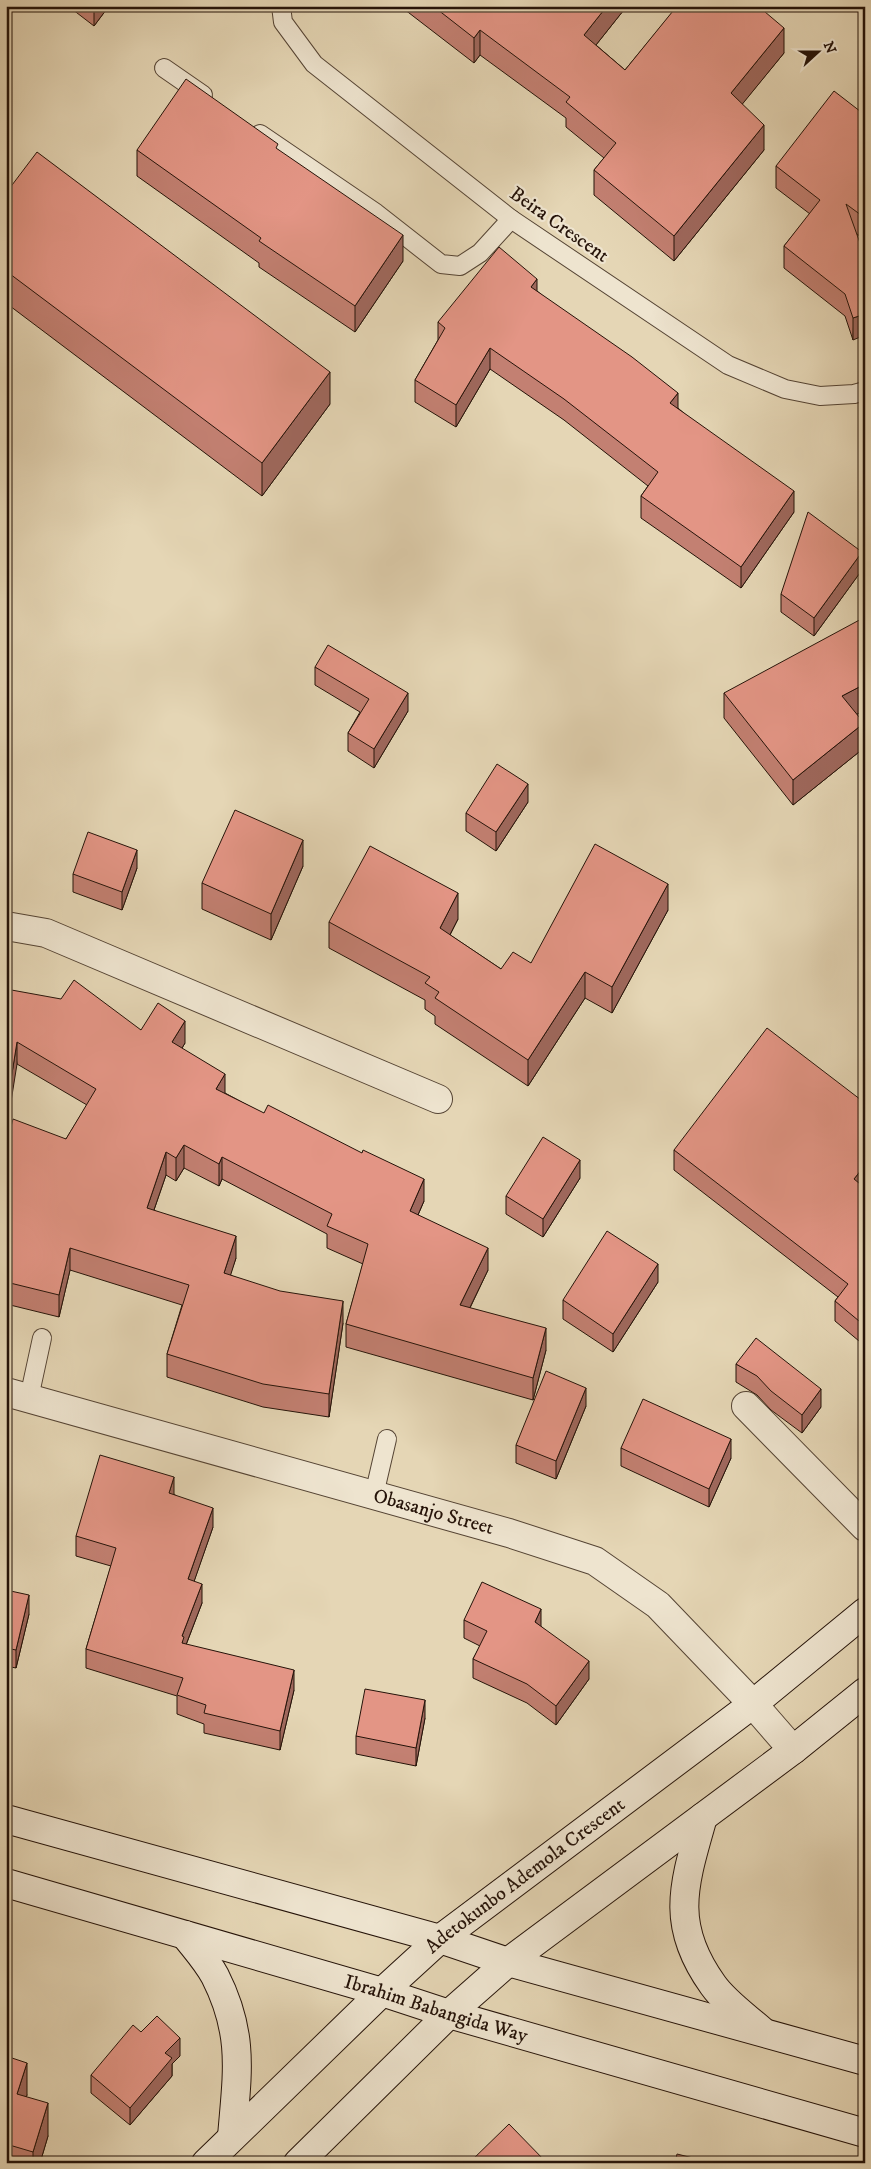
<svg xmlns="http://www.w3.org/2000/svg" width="871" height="2169" font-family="'IM FELL DW Pica',serif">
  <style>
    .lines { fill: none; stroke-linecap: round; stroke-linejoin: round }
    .service-casing { stroke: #554434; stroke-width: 20 }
    .minor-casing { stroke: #554434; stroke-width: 30 }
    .secondary-casing { stroke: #251309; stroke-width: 30 }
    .service { stroke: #eee4cf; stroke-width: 18 }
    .minor { stroke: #eee4cf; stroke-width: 28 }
    .secondary { stroke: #eee4cf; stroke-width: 28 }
    .wall { fill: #c38072; stroke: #251309 }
    .shaded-wall { fill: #9f685d; stroke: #251309 }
    .building { fill: #e39585; stroke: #251309 }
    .labels { text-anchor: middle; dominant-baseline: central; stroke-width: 4.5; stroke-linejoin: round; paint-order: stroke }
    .street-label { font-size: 20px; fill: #251309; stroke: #eee4cf }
  </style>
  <rect width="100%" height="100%" fill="#e5d6b5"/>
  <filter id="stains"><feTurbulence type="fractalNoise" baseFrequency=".004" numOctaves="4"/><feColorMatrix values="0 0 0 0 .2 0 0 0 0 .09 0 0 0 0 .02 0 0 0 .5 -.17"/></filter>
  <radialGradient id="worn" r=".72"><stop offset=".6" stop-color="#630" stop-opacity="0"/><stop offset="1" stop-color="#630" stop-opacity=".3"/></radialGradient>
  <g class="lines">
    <defs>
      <g id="service">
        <path d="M281,6l2,16 31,42 197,155 217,146 57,24 35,7 34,-2 11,-3"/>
        <path d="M164,68l39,27"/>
        <path d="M260,134l116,79 65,51 19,2 20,-13 31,-34"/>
        <path d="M29,1398l13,-60"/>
        <path d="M374,1495l13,-56"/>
      </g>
      <g id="minor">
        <path d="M6,926l40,7 392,166"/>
        <path id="s1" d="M6,1392l503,141 86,28 63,44 95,99 40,46"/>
        <path d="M746,1406l119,121"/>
      </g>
      <g id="secondary">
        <path d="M703,1817c-19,67 -34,107 10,168 12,17 32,31 48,45"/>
        <path d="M6,1819l434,120 68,23 357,99"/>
        <path id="s2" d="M6,1883l376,109 67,22 416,119"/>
        <path d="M185,1935c10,13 22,26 30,41 30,59 22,98 17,161"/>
        <path id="s3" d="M206,2163l176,-171 58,-53 313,-235 112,-92"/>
        <path d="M298,2163l151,-149 59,-52 285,-212 72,-58"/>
      </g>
    </defs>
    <use href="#service" class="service-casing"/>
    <use href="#minor" class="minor-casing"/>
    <use href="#secondary" class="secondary-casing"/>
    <use href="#service" class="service"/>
    <use href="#minor" class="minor"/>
    <use href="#secondary" class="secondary"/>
  </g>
  <g class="wall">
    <path d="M68,6h41l-15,20z"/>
    <path d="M400,6h227l-31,39 29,25 51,-62v-2h82l26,47 -42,51 22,46 -90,111 -80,-66v-25l10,-12 -38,-31v-9l-86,-63 -6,8z"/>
    <path d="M865,115v125l-8,-6 -4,106 -8,-24 -61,-48v-22l26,-32 -34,-26v-22z"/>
    <path d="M137,150h141l125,111 -48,71 -96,-65v-4l-122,-87z"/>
    <path d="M6,193l324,211 -68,92 -256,-193z"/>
    <path d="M537,291l141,117 116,104 -53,76 -100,-70v-22l7,-10 -84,-66 -74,-51 -34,58 -41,-25v-22l23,-40v-18z"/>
    <path d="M862,570l-48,66 -33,-24v-18z"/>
    <path d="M315,667l93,44 -34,57 -26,-17v-18l12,-21 -45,-27z"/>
    <path d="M724,693l141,17 -8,4 7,34 -71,57 -69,-87z"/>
    <path d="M528,802l-32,49 -30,-20v-18z"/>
    <path d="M303,866l-32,74 -69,-31v-26z"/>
    <path d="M137,868l-15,42 -49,-18v-18z"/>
    <path d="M668,910l-56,103 -27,-15 -57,88 -93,-62v-8l-10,-7v-9l-96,-52v-26l129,-3 -8,16 51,34 30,-6z"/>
    <path d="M6,989l135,41 44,13 -3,5 43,45 199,108 -6,14 70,55 -18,38 76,42 -13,50 -187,-53v-23l17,-60 -36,-16v-14l-105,-55 -3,7 -35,-18 -8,13 -10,-6 -12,35 82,48 -6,17 113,48 -14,94 -66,-10 -96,-30v-23l15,-49 -112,-35 -11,47 -53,-13v-158l60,-7 21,-34 -70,-41z"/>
    <path d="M865,1103v83l-1,1 1,1v158l-30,-25v-20l3,-4 -164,-127v-20z"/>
    <path d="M580,1178l-37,59 -37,-23v-18z"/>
    <path d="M658,1282l-45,70 -50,-33v-19z"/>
    <path d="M736,1364l85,43 -19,26 -31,-23 -14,-15 -21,-13z"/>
    <path d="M586,1406l-30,73 -40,-16v-18z"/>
    <path d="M621,1448l110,10 -22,49 -88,-41z"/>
    <path d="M174,1494l39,33 -19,54 8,22 -16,42 108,45 -14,60 -76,-17v-9l-27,-10v-18l-91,-28v-19l25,-83 -35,-10v-20z"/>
    <path d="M6,1590l23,24 -13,54 -10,-2z"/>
    <path d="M464,1620l77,6 48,53 -33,46 -29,-22 -54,-25v-19l7,-13 -16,-8z"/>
    <path d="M425,1718l-9,48 -60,-12v-18z"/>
    <path d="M865,1865v37l-4,-3v-29z"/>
    <path d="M141,2032l39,24 -8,8v12l-42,49 -39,-32v-18z"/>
    <path d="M6,2056l21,39 -1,2 22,39 -8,27h-34z"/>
  </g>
  <g class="shaded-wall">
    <path d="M94,6h15l-15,20z"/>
    <path d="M607,6h20l-43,54v-25z"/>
    <path d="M784,28v25l-53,65v-25z"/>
    <path d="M480,30v25l-6,8v-25z"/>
    <path d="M764,125v25l-90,111v-25z"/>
    <path d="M403,235v26l-48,71v-26z"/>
    <path d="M537,279v21l-6,-13z"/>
    <path d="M865,314v21l-12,5v-22z"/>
    <path d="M490,348v21l-34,58v-22z"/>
    <path d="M330,372v32l-68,92v-33z"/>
    <path d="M678,393v22l-8,-12z"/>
    <path d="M794,491v21l-53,76v-21z"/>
    <path d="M862,552v18l-48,66v-18z"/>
    <path d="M865,684v26l-23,12v-26z"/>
    <path d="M408,693v18l-34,57v-19z"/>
    <path d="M864,723v25l-71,57v-25z"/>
    <path d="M528,784v18l-32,49v-19z"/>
    <path d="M303,840v26l-32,74v-26z"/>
    <path d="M137,850v18l-15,42v-18z"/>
    <path d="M668,884v26l-56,103v-26z"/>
    <path d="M458,893v26l-18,35v-26z"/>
    <path d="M585,972v26l-57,88v-26z"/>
    <path d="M185,1021v22l-13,22v-23z"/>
    <path d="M17,1042v22l-11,69v-22z"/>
    <path d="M225,1074v22l-9,-7z"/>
    <path d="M184,1145v23l-8,13v-23z"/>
    <path d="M166,1152v23l-19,55v-22z"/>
    <path d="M222,1157v22l-3,7v-22z"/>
    <path d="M580,1160v18l-37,59v-18z"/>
    <path d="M865,1165v21l-11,14v-21z"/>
    <path d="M424,1179v22l-14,32v-22z"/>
    <path d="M236,1236v22l-12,38v-23z"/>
    <path d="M70,1248v22l-11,47v-22z"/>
    <path d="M488,1248v22l-28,58v-23z"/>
    <path d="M658,1264v18l-45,70v-18z"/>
    <path d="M343,1301v22l-14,94v-23z"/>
    <path d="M546,1328v22l-13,50v-22z"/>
    <path d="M586,1388v18l-30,73v-18z"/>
    <path d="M821,1389v18l-19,26v-18z"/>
    <path d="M731,1439v19l-22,49v-18z"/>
    <path d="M174,1477v20l-5,-4z"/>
    <path d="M213,1508v19l-25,72v-20z"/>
    <path d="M202,1584v19l-18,47 -2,13v-27z"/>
    <path d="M29,1595v19l-13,54v-18z"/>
    <path d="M541,1609v18l-6,-5z"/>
    <path d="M589,1661v18l-33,46v-19z"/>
    <path d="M294,1670v20l-14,60v-19z"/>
    <path d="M425,1700v18l-9,48v-18z"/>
    <path d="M180,2038v18l-8,8v12l-42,49v-17l35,-55z"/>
    <path d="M27,2063v32l-10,31v-32z"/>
    <path d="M48,2103v33l-8,27h-7v-11z"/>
  </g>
  <g class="building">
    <path d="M433,6h174l-23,29 41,35 52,-64h81l26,22 -53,65 33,32 -90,111 -80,-66 22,-27 -50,-41 4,-5 -90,-67 -6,8z"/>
    <path d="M186,79l92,65 -2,4 127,87 -48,71 -96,-65 2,-3 -124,-88z"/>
    <path d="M834,91l31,24v103l-19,-14 19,53v57l-12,4 -8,-24 -61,-48 36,-46 -44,-34z"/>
    <path d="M37,152l293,220 -68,91 -256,-192v-78z"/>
    <path d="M499,247l38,32 -6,8 101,70 46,36 -8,10 124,88 -53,76 -100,-71 17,-24 -94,-73 -74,-51 -34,57 -41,-25 30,-52 -7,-6z"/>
    <path d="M808,512l54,40 -48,66 -33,-24z"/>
    <path d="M865,617v67l-23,12 22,27 -71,57 -69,-87z"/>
    <path d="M328,645l80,48 -34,56 -26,-16 21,-34 -54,-32z"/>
    <path d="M497,764l31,20 -32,48 -30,-19z"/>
    <path d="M235,810l68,30 -32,74 -69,-31z"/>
    <path d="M88,832l49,18 -15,42 -49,-18z"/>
    <path d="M595,844l73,40 -56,103 -27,-15 -57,88 -93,-62 4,-6 -14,-9 5,-6 -101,-55 41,-76 88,47 -18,35 61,41 12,-17 18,11z"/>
    <path d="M74,980l67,50 17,-27 27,18 -13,21 53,32 -9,15 48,24 4,-8 94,48 1,-3 61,29 -14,32 78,37 -28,57 86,23 -13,50 -187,-54 22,-80 -41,-18 5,-12 -110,-57 -3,7 -35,-19 -8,13 -10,-6 -19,56 89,28 -12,37 56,18 63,10 -14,93 -66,-10 -96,-30 22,-69 -119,-37 -11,47 -53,-13v-136l7,-27 53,20 30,-50 -79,-47 -11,69v-122l55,10z"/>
    <path d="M767,1028l98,75v62l-11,14 11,9v138l-30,-25 13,-17 -174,-134z"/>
    <path d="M543,1137l37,23 -37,59 -37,-23z"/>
    <path d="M607,1231l51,33 -45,70 -50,-34z"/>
    <path d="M756,1338l65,51 -19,26 -31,-24 -14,-15 -21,-12z"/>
    <path d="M546,1371l40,17 -30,73 -40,-16z"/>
    <path d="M643,1399l88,40 -22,50 -88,-41z"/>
    <path d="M100,1455l74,22 -5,16 44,15 -25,71 14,5 -20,52 2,1 -2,6 112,27 -14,61 -76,-18 2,-8 -29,-10 6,-17 -97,-29 30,-101 -40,-12z"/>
    <path d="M482,1582l59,27 -6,13 54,39 -33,45 -29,-22 -54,-25 14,-28 -23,-11z"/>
    <path d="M6,1590l23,5 -13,55 -10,-2z"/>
    <path d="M365,1689l60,11 -9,48 -60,-12z"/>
    <path d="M865,1865v7l-4,-2z"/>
    <path d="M157,2016l23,22 -15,15 7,5 -42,50 -39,-33 42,-50 8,7z"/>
    <path d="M6,2056l21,7 -10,31 31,9 -15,49 -27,-8z"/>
    <path d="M509,2124l38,39h-78z"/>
    <path d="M677,2154l36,9h-38z"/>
  </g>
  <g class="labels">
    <g class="street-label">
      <text transform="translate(559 225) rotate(35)">Beira Crescent</text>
      <text stroke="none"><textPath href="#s1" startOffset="444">Obasanjo Street</textPath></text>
      <text stroke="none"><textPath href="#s3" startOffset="430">Adetokunbo Ademola Crescent</textPath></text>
      <text stroke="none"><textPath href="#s2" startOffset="448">Ibrahim Babangida Way</textPath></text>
    </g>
  </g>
  <rect width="871" height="2169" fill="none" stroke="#e5d6b5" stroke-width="25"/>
  <rect x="8" y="8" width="856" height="2154" fill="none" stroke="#251309" stroke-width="2.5"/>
  <rect x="12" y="12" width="846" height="2144" fill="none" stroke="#251309"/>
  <g transform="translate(818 52) rotate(69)" stroke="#eee4cf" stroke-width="4" paint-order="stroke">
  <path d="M0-4L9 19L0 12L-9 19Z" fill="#251309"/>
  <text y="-8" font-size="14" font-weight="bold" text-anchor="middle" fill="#251309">N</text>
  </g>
  <rect width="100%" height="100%" filter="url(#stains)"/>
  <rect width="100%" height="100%" fill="url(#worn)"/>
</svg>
